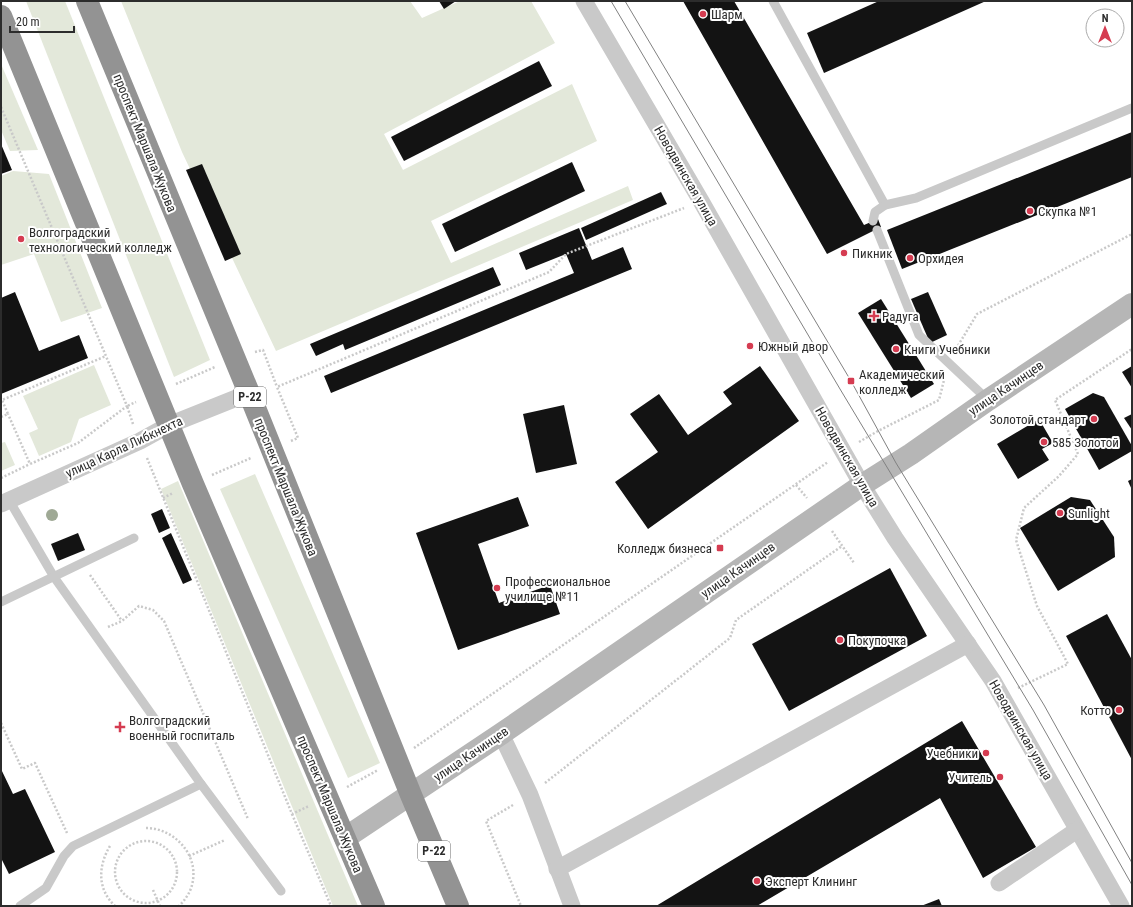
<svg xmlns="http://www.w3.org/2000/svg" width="1133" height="907" font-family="'Roboto Condensed',sans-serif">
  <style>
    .green { fill: #e3e8da }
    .building { fill: #131313 }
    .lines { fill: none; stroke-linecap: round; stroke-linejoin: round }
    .path { stroke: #c9c9c9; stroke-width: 2.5; stroke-dasharray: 2 2; stroke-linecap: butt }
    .lane { stroke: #c9c9c9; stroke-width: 9 }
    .street { stroke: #c9c9c9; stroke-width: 17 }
    .secondary { stroke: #b6b6b6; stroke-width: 22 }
    .highway { stroke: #939393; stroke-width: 22 }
    .tram { stroke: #818181; stroke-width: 1 }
    .tree { fill: #9fa995 }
    .poi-dot { fill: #d53c51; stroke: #fff; stroke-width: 1.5 }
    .labels { text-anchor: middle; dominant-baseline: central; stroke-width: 4; stroke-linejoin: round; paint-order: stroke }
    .shield { fill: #fff; stroke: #6b6b6b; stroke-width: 1 }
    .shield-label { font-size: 12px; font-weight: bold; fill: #2c2c2c }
    .poi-label { font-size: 13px; fill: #2c2c2c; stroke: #fff; text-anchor: start }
    .street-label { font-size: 13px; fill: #2c2c2c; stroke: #fff }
  </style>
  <rect width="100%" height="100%" fill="#fff"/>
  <g class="green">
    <path d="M26,1h39l145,359 -36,17z"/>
    <path d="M121,1h289l12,17 38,-17h71l24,42 -171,91 19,36 169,-86 25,57 -166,80 20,42 177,-77 5,14 -357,151 -94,-199z"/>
    <path d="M1,64l37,86 -28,1 -9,-21z"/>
    <path d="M13,171l36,3 53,134 -41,14 -27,-68 -33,11v-89z"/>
    <path d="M94,365l17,40 -32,14 -8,23 -32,14 -10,-23 9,-4 -15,-33z"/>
    <path d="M5,442l10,23 -14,6v-28z"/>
    <path d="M255,474l125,289 -32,15 -128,-289z"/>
    <path d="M178,481l180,425h-25l-172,-417z"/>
  </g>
  <g class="building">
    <path d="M439,1h17l-12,8z"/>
    <path d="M683,1h51l130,224 14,-6 3,8 -54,27z"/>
    <path d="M879,1h107l-162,72 -17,-40z"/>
    <path d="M539,61l13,25 -148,75 -13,-24z"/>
    <path d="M1132,132v45l-230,92 -15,-39z"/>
    <path d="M1,144l11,26 -11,4z"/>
    <path d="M572,162l13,29 -130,61 -13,-28z"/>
    <path d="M202,164l39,90 -16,7 -39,-91z"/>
    <path d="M661,192l6,12 -81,36 -5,-12z"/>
    <path d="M579,228l13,32 31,-13 9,22 -301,124 -7,-17 250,-103 -8,-19 -40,16 -7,-17z"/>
    <path d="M493,267l8,18 -156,65 -2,-6 -27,12 -6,-12z"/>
    <path d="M15,292l24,59 40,-16 9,23 -87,36v-96z"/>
    <path d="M928,292l19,43 -17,8 -19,-44z"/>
    <path d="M881,299l53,85 -23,14 -53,-85z"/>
    <path d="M760,366l39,55 -151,108 -33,-47 43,-30 -28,-38 29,-20 29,41 44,-31 -9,-12z"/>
    <path d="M1132,366v22l-10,-16z"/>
    <path d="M1093,393l11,4 28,49v5l-33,19 -34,-61z"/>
    <path d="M564,405l13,59 -41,9 -13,-59z"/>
    <path d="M1132,414v16l-8,-12z"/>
    <path d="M1039,419l14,24 -11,6 7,11 -31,19 -21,-35z"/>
    <path d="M1132,479v11l-4,-9z"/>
    <path d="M518,497l11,29 -51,18 21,59 51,-18 10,29 -102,36 -42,-117z"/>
    <path d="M1071,497l19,3 24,37 1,20 -57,34 -38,-63z"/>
    <path d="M162,509l8,19 -11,5 -8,-19z"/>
    <path d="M78,533l7,17 -27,11 -7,-17z"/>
    <path d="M171,533l21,47 -9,4 -21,-46z"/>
    <path d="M890,568l37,68 -138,75 -37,-67z"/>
    <path d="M1107,614l25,46v100l-66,-124z"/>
    <path d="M962,721l74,126 -53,31 -43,-80 -183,108h-101z"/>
    <path d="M1,769l12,25 12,-5 30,63 -46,22 -8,-16z"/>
    <path d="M939,899l3,7h-21z"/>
  </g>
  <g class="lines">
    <g class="path">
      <path d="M1,107l126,299 -49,37 -48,21 -22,-50"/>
      <path d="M956,349l21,-35 155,-80"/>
      <path d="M255,352l8,-2 14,37"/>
      <path d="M176,384l39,-17"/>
      <path d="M1,417l7,-3 -6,-14 104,-44"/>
      <path d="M133,424l-6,-18 9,-4"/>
      <path d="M291,441l7,-3 -21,-51 272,-115 17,-18 118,-46"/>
      <path d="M859,442l19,-11 61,-31 5,-20"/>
      <path d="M147,458l145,356 17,-8"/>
      <path d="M212,475l39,-17"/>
      <path d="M1,478l29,-14"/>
      <path d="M796,485l11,13"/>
      <path d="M163,498l10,-5"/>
      <path d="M832,531l22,32"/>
      <path d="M90,575l32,46"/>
      <path d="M108,627l14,-6 17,-15 14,4 11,11 84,198"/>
      <path d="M1018,688l50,-24 -31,-58 -21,-66 8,-32 35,-32 19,-22 -23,-54 77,-51"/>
      <path d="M1,723l21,46 13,-6 32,70"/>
      <path d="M414,748l414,-286"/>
      <path d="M545,783l185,-145 6,-18 106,-74"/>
      <path d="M347,787l31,-17"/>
      <path d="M513,805l-27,16 35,85"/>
      <path d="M292,814l39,92"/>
      <path d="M146,828c28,0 54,27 46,57 -2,8 -7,15 -13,21"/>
      <circle cx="146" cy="872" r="31"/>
      <path d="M110,846c-12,20 -13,43 5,60"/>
      <path d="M189,856l36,-16"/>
      <path d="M153,890l7,16"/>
    </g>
    <g class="lane">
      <path d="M773,1l112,204"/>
      <path d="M873,221l2,-9 10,-7 31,-7 216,-90"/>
      <path d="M877,230l42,105 69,65"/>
      <path d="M9,500l45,77 147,207 -128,62 -9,10 -18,32 -26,18"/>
      <path d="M1,602l133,-64"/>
      <path d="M201,784l80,107"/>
    </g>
    <g class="street">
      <path d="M584,1l117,200 161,284 33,53 98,143 128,225"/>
      <path d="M1,504l139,-63 29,-16 80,-32"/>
      <path d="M501,734l29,61 42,111"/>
      <path d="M557,869l411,-225"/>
      <path d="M999,883l78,-53"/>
    </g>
    <path class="secondary" d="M345,838l156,-104 361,-249 49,-31 77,-54 144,-96"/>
    <g class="highway">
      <path d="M87,1l162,392 162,402 47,111"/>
      <path d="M1,16l192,468 181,422"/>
    </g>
    <g class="tram">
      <path d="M611,1l229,388 193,321 99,175"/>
      <path d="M625,1l226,380 45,82 148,242 88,158"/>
    </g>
  </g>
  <circle class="tree" cx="52" cy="515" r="6"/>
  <g class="poi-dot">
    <circle cx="703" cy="14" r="4"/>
    <circle cx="1030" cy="211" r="4"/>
    <circle cx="21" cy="239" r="4"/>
    <circle cx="844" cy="253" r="4"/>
    <circle cx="910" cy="258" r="4"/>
    <path d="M872 310h4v4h4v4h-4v4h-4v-4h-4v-4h4z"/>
    <circle cx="750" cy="346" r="4"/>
    <circle cx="896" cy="349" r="4"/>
    <rect x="847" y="377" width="8" height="8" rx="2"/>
    <circle cx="1094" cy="419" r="4"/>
    <circle cx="1044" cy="442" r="4"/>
    <circle cx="1060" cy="513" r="4"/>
    <rect x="716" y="544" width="8" height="8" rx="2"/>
    <circle cx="497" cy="588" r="4"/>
    <circle cx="840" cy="640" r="4"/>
    <circle cx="1119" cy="710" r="4"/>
    <path d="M118 721h4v4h4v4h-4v4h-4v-4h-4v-4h4z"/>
    <circle cx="986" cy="753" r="4"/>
    <circle cx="1000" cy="777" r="4"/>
    <circle cx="757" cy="881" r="4"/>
  </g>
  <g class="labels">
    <g class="shield">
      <rect x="234" y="387" width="32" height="20" rx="3"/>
      <rect x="418" y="841" width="32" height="20" rx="3"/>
    </g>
    <g class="shield-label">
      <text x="250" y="397">Р-22</text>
      <text x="434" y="851">Р-22</text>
    </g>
    <g class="poi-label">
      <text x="711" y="14">Шарм</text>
      <text x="1038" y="211">Скупка №1</text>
      <text x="29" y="232">Волгоградский<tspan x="29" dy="15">технологический колледж</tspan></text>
      <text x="852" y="253">Пикник</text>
      <text x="918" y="258">Орхидея</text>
      <text x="882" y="316">Радуга</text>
      <text x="758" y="346">Южный двор</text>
      <text x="904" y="349">Книги Учебники</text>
      <text x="859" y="374">Академический<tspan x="859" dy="15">колледж</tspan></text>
      <text x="1086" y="419" text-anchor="end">Золотой стандарт</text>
      <text x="1052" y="442">585 Золотой</text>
      <text x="1068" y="513">Sunlight</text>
      <text x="712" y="548" text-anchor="end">Колледж бизнеса</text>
      <text x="505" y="581">Профессиональное<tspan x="505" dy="15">училище №11</tspan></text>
      <text x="848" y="640">Покупочка</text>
      <text x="1111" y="710" text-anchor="end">Котто</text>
      <text x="129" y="720">Волгоградский<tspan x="129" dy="15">военный госпиталь</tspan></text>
      <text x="978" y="753" text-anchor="end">Учебники</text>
      <text x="992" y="777" text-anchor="end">Учитель</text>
      <text x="765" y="881">Эксперт Клининг</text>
    </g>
    <g class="street-label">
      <text transform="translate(145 143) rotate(68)">проспект Маршала Жукова</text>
      <text transform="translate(686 176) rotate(60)">Новодвинская улица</text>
      <text transform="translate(1006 388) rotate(-34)">улица Качинцев</text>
      <text transform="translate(124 447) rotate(-25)">улица Карла Либкнехта</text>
      <text transform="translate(847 457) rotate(60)">Новодвинская улица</text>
      <text transform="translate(286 487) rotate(68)">проспект Маршала Жукова</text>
      <text transform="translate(738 570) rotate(-35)">улица Качинцев</text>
      <text transform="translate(1021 730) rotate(60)">Новодвинская улица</text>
      <text transform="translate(471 754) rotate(-34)">улица Качинцев</text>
      <text transform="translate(330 804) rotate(67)">проспект Маршала Жукова</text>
    </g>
  </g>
  <rect width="1133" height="907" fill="none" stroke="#2c2c2c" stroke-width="4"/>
  <g transform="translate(1105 28)"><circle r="19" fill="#ffffff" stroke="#ababab"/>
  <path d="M0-3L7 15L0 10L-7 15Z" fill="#d53c51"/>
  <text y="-6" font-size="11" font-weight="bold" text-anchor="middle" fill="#2c2c2c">N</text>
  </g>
  <path d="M10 26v6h64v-6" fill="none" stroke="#2c2c2c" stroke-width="2"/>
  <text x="16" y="26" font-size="12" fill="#2c2c2c" stroke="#ffffff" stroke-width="3" paint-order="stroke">20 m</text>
</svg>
